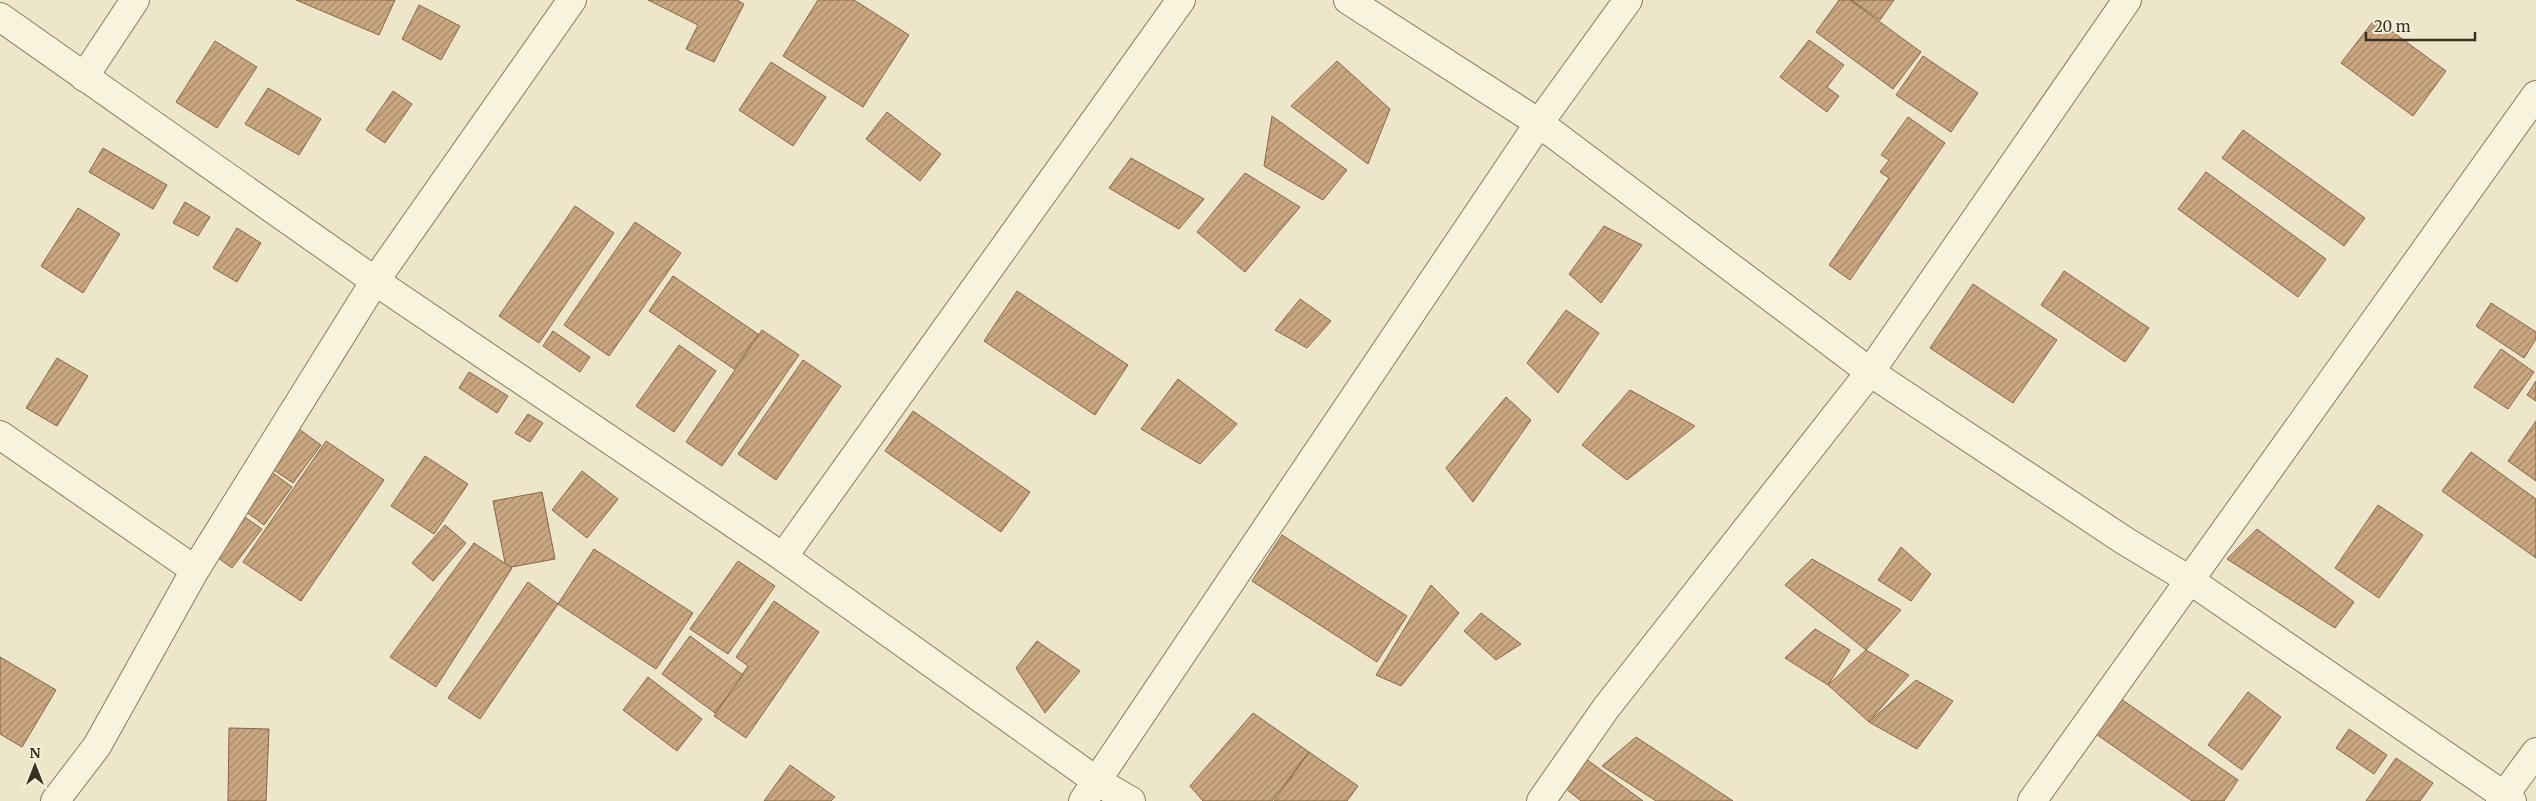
<svg xmlns="http://www.w3.org/2000/svg" width="2536" height="801" font-family="Merriweather,serif">
  <style>
    .building { fill: url(#building-hatch); stroke: #886745 }
    .lines { fill: none; stroke-linecap: round; stroke-linejoin: round }
    .minor-casing { stroke: #897a5e; stroke-width: 30 }
    .minor { stroke: #f8f3dd; stroke-width: 28 }
  </style>
  <defs>
    <pattern id="building-hatch" width="6" height="6" patternUnits="userSpaceOnUse" patternTransform="scale(1.25)"><rect width="6" height="6" fill="#caa781"/><path d="M-1 1l2-2M0 6l6-6M5 7l2-2" fill="none" stroke="#a58869"/></pattern>
  </defs>
  <rect width="100%" height="100%" fill="#ede6ca"/>
  <g class="building">
    <path d="M296,0h99l-16,35z"/>
    <path d="M648,0h89l7,4 -30,58 -28,-13 12,-24z"/>
    <path d="M818,0h36l55,35 -46,72 -80,-51z"/>
    <path d="M1839,0h11l71,52 -28,37 -77,-57z"/>
    <path d="M1851,0h43l-14,20z"/>
    <path d="M419,5l41,21 -19,34 -39,-21z"/>
    <path d="M2375,19l71,52 -33,45 -72,-53z"/>
    <path d="M1809,40l35,25 -17,22 12,9 -12,16 -47,-35z"/>
    <path d="M215,41l42,26 -40,61 -41,-26z"/>
    <path d="M1923,56l55,37 -27,39 -55,-37z"/>
    <path d="M1337,61l53,48 -22,55 -77,-58z"/>
    <path d="M771,62l55,35 -33,49 -54,-36z"/>
    <path d="M268,88l53,31 -22,36 -54,-31z"/>
    <path d="M393,91l19,13 -27,39 -19,-13z"/>
    <path d="M887,112l54,42 -21,27 -54,-42z"/>
    <path d="M1272,116l75,54 -24,30 -59,-34z"/>
    <path d="M1908,117l37,26 -95,137 -21,-15 60,-87 -9,-6 9,-12 -8,-5z"/>
    <path d="M2243,130l122,88 -21,28 -122,-88z"/>
    <path d="M103,148l64,37 -14,24 -64,-37z"/>
    <path d="M1131,158l73,41 -25,30 -70,-41z"/>
    <path d="M2206,172l120,87 -28,38 -120,-88z"/>
    <path d="M1245,173l55,34 -55,65 -48,-40z"/>
    <path d="M185,202l25,15 -12,19 -25,-13z"/>
    <path d="M575,206l39,27 -75,110 -40,-27z"/>
    <path d="M78,208l42,26 -37,59 -42,-27z"/>
    <path d="M635,222l46,31 -72,103 -45,-31z"/>
    <path d="M1604,226l38,19 -41,58 -32,-29z"/>
    <path d="M237,228l24,15 -24,39 -24,-14z"/>
    <path d="M2064,271l85,57 -24,34 -84,-57z"/>
    <path d="M673,276l85,58 -24,35 -85,-58z"/>
    <path d="M1973,284l84,56 -44,63 -83,-55z"/>
    <path d="M1017,291l111,74 -33,50 -111,-74z"/>
    <path d="M1300,299l31,22 -24,27 -32,-18z"/>
    <path d="M2491,303l45,29v7l-12,19 -48,-32z"/>
    <path d="M1566,310l33,23 -41,60 -31,-30z"/>
    <path d="M762,330l37,25 -77,111 -36,-24z"/>
    <path d="M553,331l37,26 -10,15 -37,-26z"/>
    <path d="M679,345l37,26 -42,61 -38,-26z"/>
    <path d="M2501,349l33,23 -26,37 -34,-22z"/>
    <path d="M57,358l31,18 -31,50 -31,-18z"/>
    <path d="M803,360l38,26 -65,94 -38,-26z"/>
    <path d="M469,372l39,24 -11,17 -38,-25z"/>
    <path d="M1178,379l59,45 -37,40 -59,-35z"/>
    <path d="M2536,381v20l-9,-6z"/>
    <path d="M1630,390l65,36 -68,54 -45,-35z"/>
    <path d="M1506,397l25,23 -58,82 -27,-34z"/>
    <path d="M913,411l117,81 -29,40 -116,-81z"/>
    <path d="M528,414l15,9 -13,19 -15,-9z"/>
    <path d="M2536,421v60l-28,-20z"/>
    <path d="M299,429l22,16 -28,38 -22,-15z"/>
    <path d="M326,441l58,39 -83,121 -58,-39z"/>
    <path d="M2471,452l65,47v59l-94,-67z"/>
    <path d="M425,456l43,28 -34,50 -43,-28z"/>
    <path d="M269,470l23,17 -28,38 -23,-17z"/>
    <path d="M582,471l36,28 -31,39 -35,-28z"/>
    <path d="M542,492l13,67 -49,9 -13,-67z"/>
    <path d="M2378,505l45,30 -44,63 -44,-30z"/>
    <path d="M239,513l23,16 -30,39 -22,-16z"/>
    <path d="M445,525l21,18 -33,38 -21,-18z"/>
    <path d="M2257,529l97,73 -19,26 -108,-69z"/>
    <path d="M1282,535l125,81 -30,46 -125,-81z"/>
    <path d="M474,543l38,25 -76,119 -46,-30z"/>
    <path d="M1901,547l30,27 -20,27 -33,-21z"/>
    <path d="M594,549l99,64 -37,56 -98,-65z"/>
    <path d="M1812,559l89,51 -35,40 -81,-65z"/>
    <path d="M738,561l37,25 -47,68 -38,-25z"/>
    <path d="M528,582l30,22 -78,115 -32,-21z"/>
    <path d="M1431,585l28,28 -58,73 -25,-11z"/>
    <path d="M774,601l45,31 -73,106 -32,-22 34,-50 -12,-9z"/>
    <path d="M1481,613l40,31 -25,16 -32,-29z"/>
    <path d="M1815,629l35,21 -22,35 -43,-27z"/>
    <path d="M690,636l53,39 -28,38 -53,-39z"/>
    <path d="M1037,641l43,30 -35,42 -29,-45z"/>
    <path d="M1866,650l43,25 -40,47 -41,-37z"/>
    <path d="M0,657l56,33 -34,57 -22,-13z"/>
    <path d="M648,677l54,42 -25,32 -54,-41z"/>
    <path d="M1916,680l37,21 -36,48 -48,-27z"/>
    <path d="M2248,692l33,25 -39,53 -34,-25z"/>
    <path d="M2121,699l117,81 -14,21h-32l-96,-67z"/>
    <path d="M1253,713l56,39 -37,49h-69l-13,-15z"/>
    <path d="M229,728l40,1 -3,72h-38z"/>
    <path d="M2349,729l38,26 -13,19 -38,-26z"/>
    <path d="M1636,737l97,64h-77l-54,-35z"/>
    <path d="M1309,752l49,34 -11,15h-73z"/>
    <path d="M1582,756l61,45h-62l-22,-18z"/>
    <path d="M2396,758l37,25 -13,18h-54z"/>
    <path d="M790,765l45,32 -4,4h-67z"/>
  </g>
  <g class="lines">
    <defs>
      <g id="minor">
        <path d="M1348,0l191,123 331,249 255,169 63,38 324,222"/>
        <path d="M0,17l375,264 408,276 315,225 33,19"/>
        <path d="M84,77l51,-77"/>
        <path d="M0,435l195,135"/>
        <path d="M783,557l398,-557"/>
        <path d="M55,801l42,-55 98,-176 180,-289 197,-281"/>
        <path d="M1083,801l456,-678 89,-123"/>
        <path d="M1541,801l65,-93 264,-336 257,-372"/>
        <path d="M2032,801l504,-706"/>
        <path d="M2500,801l36,-49"/>
      </g>
    </defs>
    <use href="#minor" class="minor-casing"/>
    <use href="#minor" class="minor"/>
  </g>
  <g transform="translate(35 766)" stroke="#f5f0d9" stroke-width="4" paint-order="stroke">
  <path d="M0-4L9 19L0 12L-9 19Z" fill="#3b3021"/>
  <text y="-8" font-size="14" font-weight="bold" text-anchor="middle" fill="#3b3021">N</text>
  </g>
  <path d="M2366 32v8h109v-8" fill="none" stroke="#3b3021" stroke-width="2.5"/>
  <text x="2374" y="32" font-size="15" fill="#3b3021" stroke="#f5f0d9" stroke-width="4" paint-order="stroke">20 m</text>
</svg>
